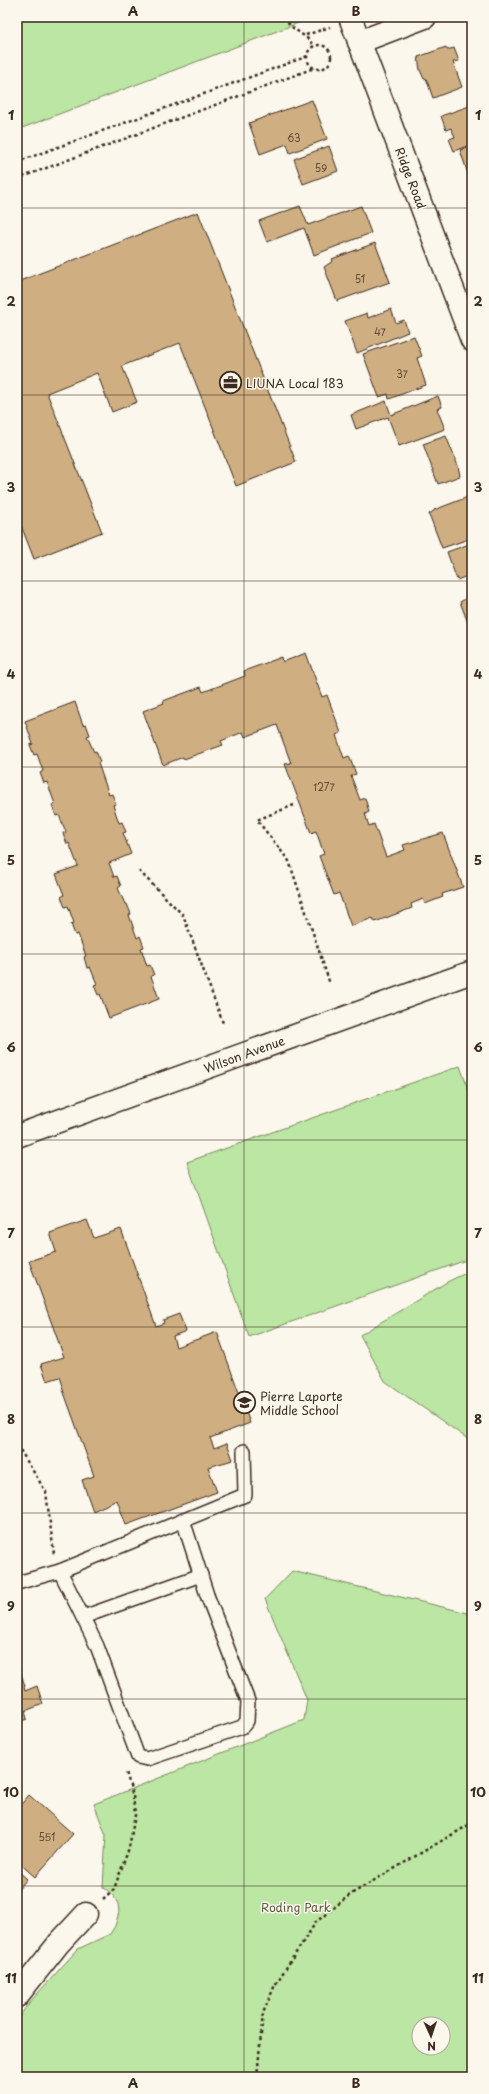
<svg xmlns="http://www.w3.org/2000/svg" width="489" height="2094" font-family="'Playpen Sans',sans-serif">
  <style>
    .green { fill: #bbe6a3; stroke: #7b8860; fill-rule: evenodd }
    .building { fill: #cfaf82; stroke: #3b2a1e }
    .lines { fill: none; stroke-linecap: round; stroke-linejoin: round }
    .lane-casing { stroke: #3b2a1e; stroke-width: 16 }
    .street-casing { stroke: #3b2a1e; stroke-width: 25 }
    .secondary-casing { stroke: #3b2a1e; stroke-width: 25 }
    .path { stroke: #3b2a1e; stroke-width: 2.5; stroke-dasharray: 3 3; stroke-linecap: butt }
    .lane { stroke: #fbf7ec; stroke-width: 13 }
    .street { stroke: #fbf7ec; stroke-width: 22 }
    .secondary { stroke: #fbf7ec; stroke-width: 22 }
    .grid { fill: none; stroke: #3b2a1e; stroke-width: 1; stroke-opacity: 0.55 }
    .labels { text-anchor: middle; dominant-baseline: central; stroke-width: 3; stroke-linejoin: round; paint-order: stroke }
    .number-label { font-size: 10px; fill: #604b37 }
    .street-label { font-size: 12px; fill: #3b2a1e; stroke: #fbf7ec }
    .poi-label { font-size: 12px; fill: #3b2a1e; stroke: #fbf7ec; text-anchor: start }
    .park-label { font-size: 12px; fill: #5b593f; stroke: #fbf7ec }
    .neatline { fill: none; stroke: #3b2a1e; stroke-width: 1.5 }
    .grid-label { font-size: 13px; text-anchor: middle; font-weight: bold; fill: #3b2a1e }
  </style>
  <rect width="100%" height="100%" fill="#fbf7ec"/>
  <filter id="ink" filterUnits="userSpaceOnUse"><feTurbulence type="fractalNoise" baseFrequency=".025" numOctaves="2"/><feDisplacementMap in="SourceGraphic" scale="8" xChannelSelector="R" yChannelSelector="G"/><feConvolveMatrix kernelMatrix="1 2 1 2 8 2 1 2 1" color-interpolation-filters="sRGB"/></filter>
  <g filter="url(#ink)">
    <g class="green">
      <path d="M17,17h297l-297,113z"/>
      <path d="M460,1066l12,34v158l-223,79 -62,-175z"/>
      <path d="M472,1270v172l-87,-61 -25,-46 87,-53z"/>
      <path d="M292,1571l180,43v463h-455v-57l11,-16 50,-55 32,-15 5,-8 4,-14 -1,-8 -5,-9 -10,-8 3,-52 -12,-31 210,-84 3,-20 -42,-101zM419,2024h24v24h-24z"/>
    </g>
    <g class="building">
      <path d="M446,47l1,3 7,-2 5,13 -6,1 9,25 -29,11 -7,-20 -2,1 -4,-9 -2,-13z"/>
      <path d="M312,100l15,39 -37,14 -3,-9 -27,10 -11,-31z"/>
      <path d="M472,105v39l-18,7 -5,-12 6,-2 -4,-9 -5,2 -5,-14z"/>
      <path d="M472,145v41l-12,-36z"/>
      <path d="M329,146l9,25 -35,13 -9,-25z"/>
      <path d="M300,206l8,19 53,-19 10,27 -57,22 -10,-27 -37,14 -8,-21z"/>
      <path d="M198,212l98,250 -60,24 -56,-143 -58,23 15,36 -25,10 -15,-39 -50,20 55,139 -68,27 -17,-44v-233z"/>
      <path d="M375,243l15,39 -53,19 -13,-34 9,-6 -1,-2z"/>
      <path d="M391,309l5,14 8,-3 4,12 -51,21 -12,-32 22,-8 1,5z"/>
      <path d="M414,336l8,20 -5,2 9,27 -37,14 -1,-5 -9,3 -16,-43z"/>
      <path d="M438,396l4,11 -5,2 8,20 -46,17 -11,-29 -32,12 -5,-14 35,-14 5,14z"/>
      <path d="M446,436l12,30 2,10 -22,8 -15,-40z"/>
      <path d="M468,497l4,10v31l-30,10 -13,-34 5,-3v-1z"/>
      <path d="M472,543v31l-15,6 -10,-28z"/>
      <path d="M472,595v32l-2,1 -10,-26z"/>
      <path d="M306,653l16,44 5,-2 14,38 -5,2 8,23 5,-2 7,18 -5,2 9,24 5,-2 4,14 -4,2 4,12 5,-2 12,33 19,-7 -2,-5 40,-12 20,54 -21,7 1,3 -18,7 -2,-5 -12,5 1,4 -37,14 -2,-4 -22,8 -12,-33 -5,2 -15,-39 5,-2 -8,-23 -5,2 -26,-69 6,-1 -14,-38 -32,12 -2,-5 -22,9 2,4 -39,14 -1,-2 -20,8 -20,-54 21,-8 -1,-2 38,-14 2,5 42,-16 -1,-5 38,-14 1,5z"/>
      <path d="M75,702l8,23 3,-1 4,11 -3,1 7,16 2,-1 4,11 -2,1 11,32 3,-1 4,10 -3,1 6,18 3,-1 4,10 -3,1 8,21 -22,9 5,14 3,-1 4,10 -3,2 7,16h2l4,10 -2,1 8,23 3,-2 4,11 -3,1 6,18 3,-1 4,10 -3,1 8,23 -50,19 -9,-24 -2,1 -4,-10 3,-1 -7,-17 -3,1 -3,-11 2,-1 -8,-22 -3,1 -4,-11 3,-1 -6,-17 -3,1 -4,-10 3,-2 -8,-21 22,-8 -9,-23 -2,1 -4,-11 3,-1 -7,-17 -3,1 -4,-11 3,-1 -8,-22 -3,1 -4,-10 3,-2 -6,-17 -3,1 -4,-10 3,-1 -8,-23z"/>
      <path d="M87,1220l7,18 27,-9 35,97 8,-3 -1,-3 16,-6 7,17 -13,5 3,11 41,-15 33,91 -40,15 4,10 13,-5 6,17 -25,7 9,25 -91,33 -9,-25 -24,11 -11,-31 12,-4 -32,-89 1,-1 -3,-9 -13,4 -6,-17 23,-7 -35,-96 27,-9 -6,-19z"/>
      <path d="M18,1664l7,22 -1,1 1,4 12,-5 6,18 -18,7 2,8 -8,3 -2,-7z"/>
      <path d="M29,1795l44,39 -38,43 -18,-16v-52z"/>
      <path d="M17,1870l10,9 -10,12z"/>
    </g>
    <g class="lines">
      <defs>
        <g id="lane">
          <path d="M60,1571l37,75 41,111 9,2 95,-32 5,-6 1,-20 -41,-106 -24,-75"/>
          <path d="M17,1583l43,-12 185,-76 -1,-44"/>
          <path d="M83,1617l118,-42"/>
        </g>
        <g id="street">
          <path d="M350,17l122,323"/>
          <path d="M359,42l66,-25"/>
          <path d="M17,1996l42,-53 27,-29"/>
        </g>
        <path id="secondary" d="M17,1136l455,-164"/>
      </defs>
      <use href="#lane" class="lane-casing"/>
      <use href="#street" class="street-casing"/>
      <use href="#secondary" class="secondary-casing"/>
      <g class="path">
        <path d="M285,17c6,15 22,16 29,30"/>
        <path d="M306,35l24,-8"/>
        <circle cx="319" cy="57" r="12"/>
        <path d="M17,162l291,-106"/>
        <path d="M17,179l297,-111"/>
        <path d="M294,805l-37,15 32,41 41,123"/>
        <path d="M139,871l44,44 40,108"/>
        <path d="M17,1445l29,47 8,62"/>
        <path d="M103,1899l11,-10 15,-41 6,-33 -2,-19 -7,-24"/>
        <path d="M257,2077l6,-64 12,-28 41,-63 35,-28 121,-71"/>
      </g>
      <use href="#lane" class="lane"/>
      <use href="#street" class="street"/>
      <use href="#secondary" class="secondary"/>
    </g>
  </g>
  <path class="grid" d="M244,17v2060M17,208h455M17,395h455M17,581h455M17,767h455M17,954h455M17,1140h455M17,1327h455M17,1513h455M17,1699h455M17,1886h455"/>
  <defs>
    <symbol id="office-ring" viewBox="-11 -11 22 22"><circle r="9.5" fill="#fbf7ec" stroke="#3b2a1e" stroke-width="1.5"/><path d="M-6-3h4V-5.5h4V-3h4V5H-6ZM-1-4.5V-3h2v-1.5ZM-6 0V1H6V0Z" fill="#3b2a1e"/></symbol>
    <symbol id="school-ring" viewBox="-11 -11 22 22"><circle r="9.5" fill="#fbf7ec" stroke="#3b2a1e" stroke-width="1.5"/><path d="M0-5L7-2L0 1L-7-2ZM-4 1L0 2.5L4 1V4Q0 6-4 4Z" fill="#3b2a1e"/></symbol>
  </defs>
  <g fill-rule="evenodd">
    <use href="#office-ring" x="218" y="370" width="25" height="25"/>
    <use href="#school-ring" x="232" y="1390" width="25" height="25"/>
  </g>
  <g class="labels">
    <g class="number-label">
      <text x="294" y="137">63</text>
      <text x="321" y="167">59</text>
      <text x="360" y="278">51</text>
      <text x="380" y="331">47</text>
      <text x="402" y="373">37</text>
      <text x="324" y="786">1277</text>
      <text x="47" y="1836">551</text>
    </g>
    <g class="street-label">
      <text transform="translate(411 178) rotate(69)">Ridge Road</text>
      <text transform="translate(244 1054) rotate(-20)">Wilson Avenue</text>
    </g>
    <g class="poi-label">
      <text x="246" y="383">LIUNA Local 183</text>
      <text x="260" y="1396">Pierre Laporte<tspan x="260" dy="14">Middle School</tspan></text>
    </g>
    <g class="park-label">
      <text x="296" y="1907">Roding Park</text>
    </g>
  </g>
  <rect width="489" height="2094" fill="none" stroke="#fbf7ec" stroke-width="44"/>
  <g transform="translate(431 2036) rotate(177)"><circle r="19" fill="#fbf7ec" stroke="#aea59a"/>
  <path d="M0-3L7 15L0 10L-7 15Z" fill="#3b2a1e"/>
  <text y="-6" font-size="11" font-weight="bold" text-anchor="middle" fill="#3b2a1e">N</text>
  </g>
  <rect x="22" y="22" width="445" height="2050" class="neatline"/>
  <g class="grid-label">
    <text x="133" y="16">A</text>
    <text x="356" y="16">B</text>
    <text x="11" y="120">1</text>
    <text x="478" y="120">1</text>
    <text x="11" y="306">2</text>
    <text x="478" y="306">2</text>
    <text x="11" y="492">3</text>
    <text x="478" y="492">3</text>
    <text x="11" y="679">4</text>
    <text x="478" y="679">4</text>
    <text x="11" y="865">5</text>
    <text x="478" y="865">5</text>
    <text x="11" y="1052">6</text>
    <text x="478" y="1052">6</text>
    <text x="11" y="1238">7</text>
    <text x="478" y="1238">7</text>
    <text x="11" y="1424">8</text>
    <text x="478" y="1424">8</text>
    <text x="11" y="1611">9</text>
    <text x="478" y="1611">9</text>
    <text x="11" y="1797">10</text>
    <text x="478" y="1797">10</text>
    <text x="11" y="1983">11</text>
    <text x="478" y="1983">11</text>
    <text x="133" y="2088">A</text>
    <text x="356" y="2088">B</text>
  </g>
</svg>
